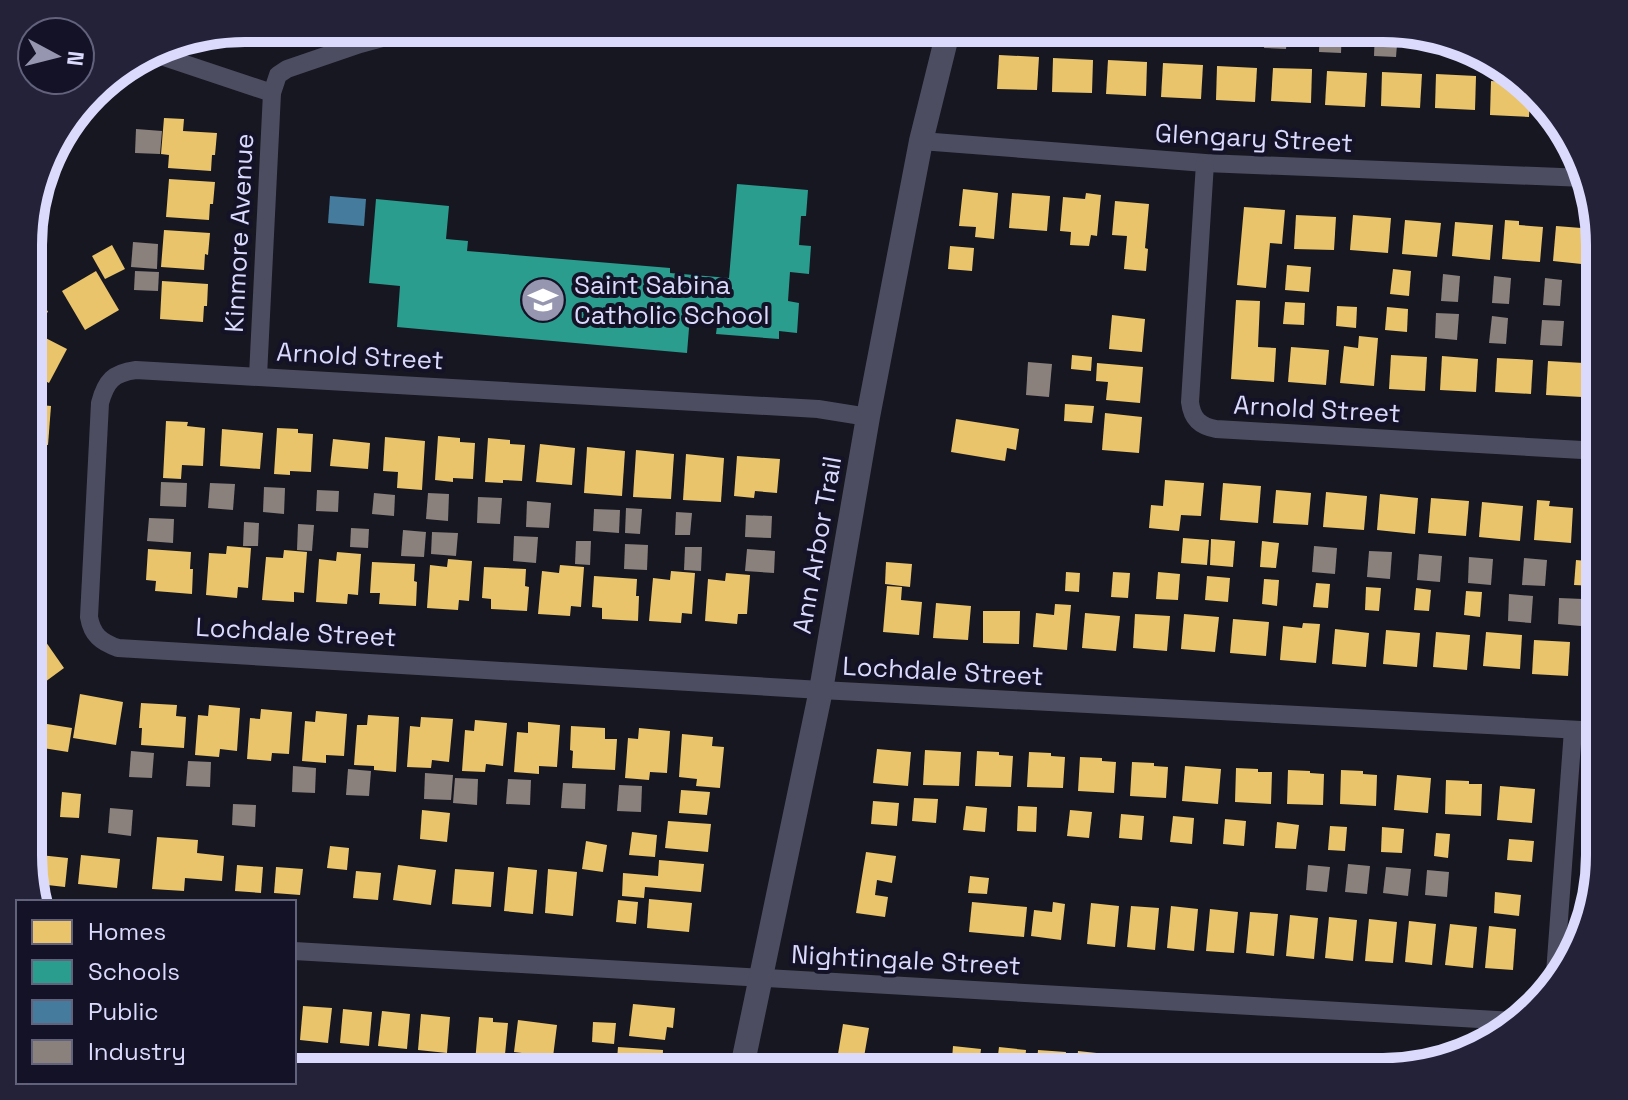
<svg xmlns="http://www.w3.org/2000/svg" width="1628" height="1100" font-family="'Space Grotesk',sans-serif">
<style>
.homes{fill:#e9c46a}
.schools{fill:#2a9d8f}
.public{fill:#457b9d}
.industry{fill:#8a817c}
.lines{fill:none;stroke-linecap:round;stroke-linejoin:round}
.minor{stroke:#4d4d62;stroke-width:18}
.tertiary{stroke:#4d4d62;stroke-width:24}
.labels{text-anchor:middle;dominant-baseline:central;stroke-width:8;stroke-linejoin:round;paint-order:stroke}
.street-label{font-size:26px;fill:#dbdafd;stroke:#131227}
.poi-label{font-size:26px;fill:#dbdafd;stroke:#131227;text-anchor:start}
.rim{fill:none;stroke:#dbdafd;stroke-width:10}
</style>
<rect width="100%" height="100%" fill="#171722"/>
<g class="homes">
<polygon points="1211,28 1227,28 1225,43 1210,42"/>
<polygon points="999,55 1039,57 1037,90 997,89"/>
<polygon points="1053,58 1093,60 1092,93 1052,92"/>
<polygon points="1108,60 1147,62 1146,96 1106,94"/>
<polygon points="1163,63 1203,65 1201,99 1161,97"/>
<polygon points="1217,66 1257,68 1255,102 1216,100"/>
<polygon points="1273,68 1312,69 1311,103 1271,101"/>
<polygon points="1327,71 1367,73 1365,107 1325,105"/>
<polygon points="1382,72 1422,74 1420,108 1381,106"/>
<polygon points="1436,74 1476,76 1475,110 1435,108"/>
<polygon points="1491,81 1523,83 1530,92 1529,117 1490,115"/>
<polygon points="164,118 184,119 183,131 217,133 215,155 212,155 211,171 168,168 169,155 161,154"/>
<polygon points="169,179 215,182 213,204 210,204 209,220 166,217"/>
<polygon points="963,189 998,193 994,239 975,237 976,227 959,226"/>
<polygon points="1012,193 1050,196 1047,231 1009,228"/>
<polygon points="1086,193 1101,195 1097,236 1091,235 1089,246 1070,245 1071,232 1060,231 1063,197 1085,199"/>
<polygon points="1115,201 1149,204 1145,248 1148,249 1146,271 1124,269 1127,236 1112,235"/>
<polygon points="1244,207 1285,210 1282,244 1270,243 1266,288 1237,285"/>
<polygon points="1296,215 1336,217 1334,250 1294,249"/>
<polygon points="1353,215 1391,218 1388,253 1350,250"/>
<polygon points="1405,220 1441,223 1437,257 1402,254"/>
<polygon points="1505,220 1519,221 1519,225 1543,227 1540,262 1502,259"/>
<polygon points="1455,222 1493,225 1490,260 1452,256"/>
<polygon points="1556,226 1594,229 1591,265 1553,261"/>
<polygon points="164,230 210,233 208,255 205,254 204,270 161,267"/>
<polygon points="112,245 125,269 105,279 92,256"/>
<polygon points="950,246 974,248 972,271 948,269"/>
<polygon points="1287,265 1311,267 1309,292 1285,290"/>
<polygon points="1393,269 1411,271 1409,296 1390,294"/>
<polygon points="96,271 119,310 85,330 62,291"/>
<polygon points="162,281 208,284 207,306 204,306 203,322 160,319"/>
<polygon points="1236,300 1260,301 1258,347 1276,348 1274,382 1231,379"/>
<polygon points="1285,302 1305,303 1304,325 1283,324"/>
<polygon points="30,303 48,311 39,331 30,326"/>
<polygon points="1337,306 1357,307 1356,328 1336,326"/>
<polygon points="1387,307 1408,309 1407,332 1385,330"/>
<polygon points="1112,315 1145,319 1142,352 1109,349"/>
<polygon points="30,330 67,349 49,383 30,373"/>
<polygon points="1359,336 1378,338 1374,386 1340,383 1344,346 1358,348"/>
<polygon points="1291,347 1329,350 1326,385 1288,382"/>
<polygon points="1072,355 1092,357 1091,371 1071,369"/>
<polygon points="1391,355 1427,357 1425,391 1389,389"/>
<polygon points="1442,356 1478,359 1476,392 1440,390"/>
<polygon points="1497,358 1533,360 1531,394 1495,392"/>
<polygon points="1548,361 1584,363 1582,397 1546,395"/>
<polygon points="1097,363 1143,367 1140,403 1106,400 1108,382 1096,381"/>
<polygon points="30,404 51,406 48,445 30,443"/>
<polygon points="1065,404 1094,406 1092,423 1064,421"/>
<polygon points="1105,413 1142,417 1139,453 1102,450"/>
<polygon points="956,419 1019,429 1016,450 1007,448 1005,461 951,452"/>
<polygon points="166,421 188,422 187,426 205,428 203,466 182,465 181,479 163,478"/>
<polygon points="277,428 298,429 298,433 313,434 311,472 290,471 290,475 274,474"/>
<polygon points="222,429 263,433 260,469 220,466"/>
<polygon points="438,436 460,438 460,442 475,443 473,479 453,478 453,482 435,480"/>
<polygon points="385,437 425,441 422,490 397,488 398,472 383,471"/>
<polygon points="488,438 510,440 510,444 525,445 522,481 503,480 503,483 485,482"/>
<polygon points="333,439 370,443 368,469 330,466"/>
<polygon points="540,444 575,448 572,485 536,482"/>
<polygon points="587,447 625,451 622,496 584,493"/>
<polygon points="636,450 674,454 671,499 633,497"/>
<polygon points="686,454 724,458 721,502 683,500"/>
<polygon points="737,456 780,459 777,493 755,491 754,498 734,496"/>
<polygon points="30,458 46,459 43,498 30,497"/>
<polygon points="1165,480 1204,483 1201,516 1181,515 1179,531 1149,528 1151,505 1163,506"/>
<polygon points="1223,483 1261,486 1258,523 1220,520"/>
<polygon points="1276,490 1311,493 1308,525 1273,523"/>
<polygon points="1326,492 1367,496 1364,530 1323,527"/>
<polygon points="1380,494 1418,498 1415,534 1377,530"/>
<polygon points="1431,498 1469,501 1466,536 1428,533"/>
<polygon points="1537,500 1550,501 1549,506 1573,508 1571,543 1534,540"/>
<polygon points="1482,502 1523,506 1520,541 1479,537"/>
<polygon points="1588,507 1600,508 1600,543 1585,541"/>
<polygon points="30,526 38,527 35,559 30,559"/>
<polygon points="1183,538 1209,540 1207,565 1181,563"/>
<polygon points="1211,539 1235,541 1233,567 1210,565"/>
<polygon points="1262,541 1279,543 1276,568 1260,567"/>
<polygon points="227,546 251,548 248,588 238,587 237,598 206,595 209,553 226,554"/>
<polygon points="148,549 191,552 190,569 193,569 192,594 155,591 156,581 146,580"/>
<polygon points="284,550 307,552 304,593 294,592 294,602 262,600 266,557 283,558"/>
<polygon points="337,552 361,554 358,595 348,594 347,604 316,602 319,559 336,561"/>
<polygon points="448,559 472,561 469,601 459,600 458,610 427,608 430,565 447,567"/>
<polygon points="1576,560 1598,562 1596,586 1574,585"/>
<polygon points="372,562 415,564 414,581 417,582 416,606 379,604 380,593 370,593"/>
<polygon points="886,562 912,564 910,587 885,584"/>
<polygon points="560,565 584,567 581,607 571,606 570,616 538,614 542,571 559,573"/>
<polygon points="484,567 526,569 525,586 529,587 527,611 491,609 491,599 482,598"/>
<polygon points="671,571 695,573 692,614 682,613 681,623 649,621 653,578 670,580"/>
<polygon points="1066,572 1080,573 1079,592 1065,591"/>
<polygon points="1113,572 1130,573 1128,598 1111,597"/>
<polygon points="1158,572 1180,574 1178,600 1156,599"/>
<polygon points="726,573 750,575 747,614 738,614 737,624 705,621 708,579 725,581"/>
<polygon points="594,576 637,579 636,596 639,596 638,621 602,619 602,608 592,607"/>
<polygon points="1207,576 1230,578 1228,602 1205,600"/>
<polygon points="30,579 39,580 37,613 30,612"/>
<polygon points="1264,579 1279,580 1277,606 1262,604"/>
<polygon points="1316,583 1330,584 1328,608 1313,607"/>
<polygon points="887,586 902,587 901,600 922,602 919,635 883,632"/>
<polygon points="1366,587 1381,588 1379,611 1365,610"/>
<polygon points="1416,588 1431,590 1429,611 1414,610"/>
<polygon points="1466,591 1482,592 1480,617 1464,615"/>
<polygon points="936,603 971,606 968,640 933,638"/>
<polygon points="1055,604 1071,605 1067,650 1033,647 1036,613 1054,615"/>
<polygon points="983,611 1020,611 1019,644 983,643"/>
<polygon points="1085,613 1120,616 1116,651 1082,648"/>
<polygon points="1135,614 1170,616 1167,651 1133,648"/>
<polygon points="1184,614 1219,617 1215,652 1181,649"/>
<polygon points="1233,619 1269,622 1266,656 1230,653"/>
<polygon points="1303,623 1320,624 1316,663 1280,660 1283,626 1302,628"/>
<polygon points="1335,629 1369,633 1366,667 1332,664"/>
<polygon points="1386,630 1420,633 1417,667 1383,664"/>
<polygon points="1436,632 1470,635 1467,670 1433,667"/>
<polygon points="1486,632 1522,635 1520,669 1483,666"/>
<polygon points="41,635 64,668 30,693 30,643"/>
<polygon points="1534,640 1570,642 1568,676 1532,674"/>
<polygon points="1585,646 1600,647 1600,681 1583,680"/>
<polygon points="80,694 123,702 116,745 73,738"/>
<polygon points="141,703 177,705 176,716 186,717 184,748 141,745 142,728 139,728"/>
<polygon points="209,705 240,708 237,751 220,749 219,757 195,755 198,715 208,716"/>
<polygon points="261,709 292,712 289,754 272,753 271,761 247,759 250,718 260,719"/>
<polygon points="316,711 347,714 344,756 326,755 326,763 302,761 305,721 315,722"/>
<polygon points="368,715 399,717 396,772 374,770 374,766 354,765 357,725 367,725"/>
<polygon points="421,717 453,719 449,762 432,760 431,768 407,767 410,726 420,727"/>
<polygon points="475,720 507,723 503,766 486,764 485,772 462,771 465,730 474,731"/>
<polygon points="528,722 560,725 557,767 539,766 539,774 514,772 517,732 528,733"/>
<polygon points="47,724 72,728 68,752 43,748"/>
<polygon points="571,726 605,728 605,739 617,739 615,770 572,768 573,751 570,750"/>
<polygon points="639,728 670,731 667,773 650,772 649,780 625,778 628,738 638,739"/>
<polygon points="682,734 713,737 712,746 724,747 720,788 696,786 697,779 679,777"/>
<polygon points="877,749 911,752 908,786 873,783"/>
<polygon points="925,750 961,752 959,786 923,785"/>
<polygon points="977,751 999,752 999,755 1013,756 1011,787 975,786"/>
<polygon points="1029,752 1051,753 1051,756 1065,757 1063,788 1027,787"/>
<polygon points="1080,757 1102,758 1102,761 1116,762 1114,793 1078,791"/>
<polygon points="1132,762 1154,763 1154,766 1168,767 1166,798 1130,796"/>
<polygon points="1185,766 1221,769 1218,804 1182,801"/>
<polygon points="1236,768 1258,769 1258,772 1272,772 1271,804 1235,802"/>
<polygon points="1288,770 1310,771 1310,773 1324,774 1323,805 1287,804"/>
<polygon points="1341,770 1363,771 1363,774 1377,775 1376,806 1340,804"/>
<polygon points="1397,775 1431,778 1428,813 1394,810"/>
<polygon points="1446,780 1469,781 1469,784 1482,784 1481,816 1445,814"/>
<polygon points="1500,786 1535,789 1532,823 1497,820"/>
<polygon points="681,790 710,792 707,815 679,813"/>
<polygon points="62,792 81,794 79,818 60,817"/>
<polygon points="914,798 938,799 936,823 912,821"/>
<polygon points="873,801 899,803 897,826 871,824"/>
<polygon points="966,806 987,808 985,832 963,830"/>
<polygon points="1018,806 1037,807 1036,832 1017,831"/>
<polygon points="422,810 450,813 447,842 420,839"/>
<polygon points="1070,810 1092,812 1089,838 1067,836"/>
<polygon points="1121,814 1144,816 1142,840 1119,838"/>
<polygon points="1173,816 1194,818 1192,844 1170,842"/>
<polygon points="1225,819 1246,821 1244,846 1223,844"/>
<polygon points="668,821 711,824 708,852 665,848"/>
<polygon points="1277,822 1299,825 1296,849 1275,848"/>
<polygon points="1330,826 1347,827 1345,851 1328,850"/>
<polygon points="1382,827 1404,829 1402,853 1381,852"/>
<polygon points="632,832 657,835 655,857 629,855"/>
<polygon points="1436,833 1450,834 1448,858 1434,856"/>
<polygon points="157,837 198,840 197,853 224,856 222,881 185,878 184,891 152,889"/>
<polygon points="1509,839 1534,841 1532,862 1507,860"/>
<polygon points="586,841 607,845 603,872 582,869"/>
<polygon points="330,846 349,848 347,870 327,868"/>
<polygon points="866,852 896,856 892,883 877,880 875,895 888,897 885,917 856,913"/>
<polygon points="30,854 68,858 65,887 30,883"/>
<polygon points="81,855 120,859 117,888 78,884"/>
<polygon points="659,860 704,864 701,892 645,887 644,898 622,896 623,873 658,876"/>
<polygon points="237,865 263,867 261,893 235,891"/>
<polygon points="398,865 436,870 431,905 393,900"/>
<polygon points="276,867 303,869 300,895 274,893"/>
<polygon points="508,867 537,870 533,914 504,911"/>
<polygon points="455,869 494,872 491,907 452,904"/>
<polygon points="548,869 577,872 573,916 545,913"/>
<polygon points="356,871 381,873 378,900 353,898"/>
<polygon points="970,876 989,878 987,894 968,893"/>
<polygon points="1495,892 1521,895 1519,916 1494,913"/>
<polygon points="649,899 692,903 689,932 647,928"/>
<polygon points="618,900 638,902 636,924 616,922"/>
<polygon points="972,902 1027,907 1024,937 969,932"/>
<polygon points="1053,902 1065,904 1061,940 1031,936 1034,910 1052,912"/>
<polygon points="1091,903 1119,906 1115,947 1087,944"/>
<polygon points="1131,906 1159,908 1155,950 1127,947"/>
<polygon points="1171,906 1198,909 1194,951 1167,948"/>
<polygon points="1210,909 1238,912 1234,953 1206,951"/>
<polygon points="1250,912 1278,914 1274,956 1246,953"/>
<polygon points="1290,915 1318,918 1314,959 1286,956"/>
<polygon points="1329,917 1357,920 1353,961 1325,958"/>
<polygon points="1369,919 1397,922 1393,963 1365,961"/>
<polygon points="1409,921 1436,924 1432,965 1405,962"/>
<polygon points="1450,924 1477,927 1473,968 1445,965"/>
<polygon points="1489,926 1516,929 1513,970 1485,968"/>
<polygon points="633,1004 675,1008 673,1028 667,1027 665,1040 629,1036"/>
<polygon points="303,1006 332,1008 328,1043 300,1040"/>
<polygon points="343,1009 372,1012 369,1046 340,1043"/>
<polygon points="382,1011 410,1014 407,1049 378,1046"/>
<polygon points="421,1014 450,1017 447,1053 418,1050"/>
<polygon points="479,1017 493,1018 493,1022 508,1023 504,1065 475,1062"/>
<polygon points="518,1020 557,1025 553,1057 514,1052"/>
<polygon points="593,1022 616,1023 614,1044 592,1042"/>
<polygon points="843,1024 869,1028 863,1063 866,1063 865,1072 835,1072"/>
<polygon points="953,1046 981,1049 978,1072 951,1072"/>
<polygon points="618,1047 663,1050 662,1072 616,1072"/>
<polygon points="999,1047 1026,1050 1024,1072 996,1072"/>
<polygon points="1038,1050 1066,1052 1064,1072 1036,1072"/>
<polygon points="1078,1051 1106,1054 1104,1072 1076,1072"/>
<polygon points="1118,1053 1146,1056 1144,1072 1116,1072"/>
<polygon points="1158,1057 1185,1059 1184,1072 1156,1072"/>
<polygon points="1197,1059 1225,1062 1224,1072 1196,1072"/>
<polygon points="1238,1061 1266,1064 1265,1072 1237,1072"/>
<polygon points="1277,1063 1305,1066 1304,1072 1276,1072"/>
</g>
<polygon class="schools" points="737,184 808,190 806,216 801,216 799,245 811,246 809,274 790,272 788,301 799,303 797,333 779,331 779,339 716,334 718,318 690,316 687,353 397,327 400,286 369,283 376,199 449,206 446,239 468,241 467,251 670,268 670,273 729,278"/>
<polygon class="public" points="330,196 366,199 364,226 328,223"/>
<g class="industry">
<polygon points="1048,28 1070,28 1070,36 1047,35"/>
<polygon points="1101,28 1123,28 1122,40 1100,38"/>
<polygon points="1156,28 1178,28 1178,42 1156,40"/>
<polygon points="1266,28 1288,28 1286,49 1264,48"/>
<polygon points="1320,28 1342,28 1341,53 1319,52"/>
<polygon points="1375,30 1398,32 1396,57 1374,56"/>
<polygon points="136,129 162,131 160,154 135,153"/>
<polygon points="133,242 158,244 157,269 131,267"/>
<polygon points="135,271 159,272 158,291 134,290"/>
<polygon points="1443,274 1460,276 1458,302 1441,301"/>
<polygon points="1494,276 1511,278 1509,304 1492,303"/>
<polygon points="1545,278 1562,280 1560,306 1543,305"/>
<polygon points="1594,286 1600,286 1600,311 1592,311"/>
<polygon points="1436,313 1459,314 1457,340 1435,338"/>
<polygon points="1492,316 1508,318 1506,344 1489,343"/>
<polygon points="1542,320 1564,321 1562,346 1540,345"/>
<polygon points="1592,322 1600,322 1600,347 1591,347"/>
<polygon points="1028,362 1052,364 1049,397 1026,395"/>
<polygon points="161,482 187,483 186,507 160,506"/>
<polygon points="210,483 235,484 233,510 208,508"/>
<polygon points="264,487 285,488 284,514 263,512"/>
<polygon points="317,490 339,491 338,512 316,511"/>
<polygon points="374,493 395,495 394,516 372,514"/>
<polygon points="428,493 449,494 448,521 426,519"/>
<polygon points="478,497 502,498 500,524 477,523"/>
<polygon points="527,501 551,503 549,528 526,527"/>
<polygon points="626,508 642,509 640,534 625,533"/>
<polygon points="594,509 620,510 619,533 593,531"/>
<polygon points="676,512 692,513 690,535 675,535"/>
<polygon points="746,515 772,516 771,538 745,537"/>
<polygon points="149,518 174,519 173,543 147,541"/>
<polygon points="244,522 259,523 258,546 243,546"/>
<polygon points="298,524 314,525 312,551 297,550"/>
<polygon points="351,528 369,529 368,548 350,547"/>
<polygon points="403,530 426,532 424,557 401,556"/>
<polygon points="432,532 458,533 456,556 431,554"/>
<polygon points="514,536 538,537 536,563 513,561"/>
<polygon points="576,541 591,541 590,565 575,564"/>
<polygon points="625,544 648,545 647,570 624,569"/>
<polygon points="1314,546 1337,548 1335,574 1312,572"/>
<polygon points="685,547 702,547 701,571 684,570"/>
<polygon points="747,549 775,551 774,573 745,571"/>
<polygon points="1369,551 1392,552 1390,579 1367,577"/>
<polygon points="1419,554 1442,556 1440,582 1417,580"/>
<polygon points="1469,557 1493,559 1491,585 1468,583"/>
<polygon points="1524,558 1547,560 1545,586 1522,585"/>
<polygon points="1509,594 1533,596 1531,623 1508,621"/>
<polygon points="1559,598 1583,599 1581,626 1558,624"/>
<polygon points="131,751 154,753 152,778 129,777"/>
<polygon points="188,761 211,762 210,787 186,786"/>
<polygon points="293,766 316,768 315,793 292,792"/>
<polygon points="348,769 371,771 369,796 346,795"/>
<polygon points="425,773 453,775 451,800 424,799"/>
<polygon points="455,778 478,779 477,805 453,803"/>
<polygon points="508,779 531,780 530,805 506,804"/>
<polygon points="563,783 586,784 585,809 561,808"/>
<polygon points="619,785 642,786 641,812 617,811"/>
<polygon points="233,804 256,805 255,827 232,825"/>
<polygon points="110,808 133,810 131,836 108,833"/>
<polygon points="1348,864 1370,866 1367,894 1345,892"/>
<polygon points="1308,865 1330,867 1327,892 1306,890"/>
<polygon points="1386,867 1411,869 1408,896 1383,893"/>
<polygon points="1427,870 1449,872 1447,897 1425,895"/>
</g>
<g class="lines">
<g class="minor">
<polyline points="152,53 272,93"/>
<polyline points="921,141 1205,163 1585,178"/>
<path d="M1205,163L1190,402C1192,419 1200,426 1216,429L1600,451"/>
<polyline points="258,376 272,93 278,75 287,69 360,44 419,28"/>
<path d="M868,417L818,409L136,370C113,373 106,381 100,403L89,617C92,635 101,642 118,648L821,690L1600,731"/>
<polyline points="294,951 1514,1021"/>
<polyline points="1554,987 1573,730"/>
</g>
<polyline class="tertiary" points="741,1072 821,690 868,417 921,141 949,28"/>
</g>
<defs>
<g id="school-disc" transform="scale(2.3)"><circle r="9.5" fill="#9696b0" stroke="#131227"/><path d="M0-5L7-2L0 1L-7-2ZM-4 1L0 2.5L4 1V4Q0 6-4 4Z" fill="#fff"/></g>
</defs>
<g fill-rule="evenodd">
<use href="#school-disc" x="543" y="300"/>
</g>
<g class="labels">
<g class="street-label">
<text transform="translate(1254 138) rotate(3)">Glengary Street</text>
<text transform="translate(239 233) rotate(-87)">Kinmore Avenue</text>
<text transform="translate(360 356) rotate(3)">Arnold Street</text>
<text transform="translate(1317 409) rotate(3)">Arnold Street</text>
<text transform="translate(817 545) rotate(-80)">Ann Arbor Trail</text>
<text transform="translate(296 632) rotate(3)">Lochdale Street</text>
<text transform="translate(943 671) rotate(3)">Lochdale Street</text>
<text transform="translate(906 960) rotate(3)">Nightingale Street</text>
</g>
<g class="poi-label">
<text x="574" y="285">Saint Sabina<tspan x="574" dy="30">Catholic School</tspan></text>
</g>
</g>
<path d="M0 0H1628V1100H0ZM245 42H1383A203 203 0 0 1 1586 245V855A203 203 0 0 1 1383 1058H245A203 203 0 0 1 42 855V245A203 203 0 0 1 245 42Z" fill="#232238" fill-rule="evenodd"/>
<path class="rim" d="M245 42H1383A203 203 0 0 1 1586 245V855A203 203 0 0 1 1383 1058H245A203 203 0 0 1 42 855V245A203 203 0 0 1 245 42Z"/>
<rect x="16" y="900" width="280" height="184" fill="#131227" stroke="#63627d" stroke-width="2"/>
<rect x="32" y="920" width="40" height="24" fill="#e9c46a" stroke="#63627d" stroke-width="2"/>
<text x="88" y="940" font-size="24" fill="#dbdafd">Homes</text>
<rect x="32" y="960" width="40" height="24" fill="#2a9d8f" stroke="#63627d" stroke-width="2"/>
<text x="88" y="980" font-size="24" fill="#dbdafd">Schools</text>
<rect x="32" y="1000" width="40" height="24" fill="#457b9d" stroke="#63627d" stroke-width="2"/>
<text x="88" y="1020" font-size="24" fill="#dbdafd">Public</text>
<rect x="32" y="1040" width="40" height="24" fill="#8a817c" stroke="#63627d" stroke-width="2"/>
<text x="88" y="1060" font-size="24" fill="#dbdafd">Industry</text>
<g transform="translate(56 56) rotate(97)"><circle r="38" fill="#131227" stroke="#63627d" stroke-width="2"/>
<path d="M0-6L14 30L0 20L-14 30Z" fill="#9696b0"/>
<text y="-12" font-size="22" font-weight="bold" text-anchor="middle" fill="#dbdafd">N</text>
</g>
</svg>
